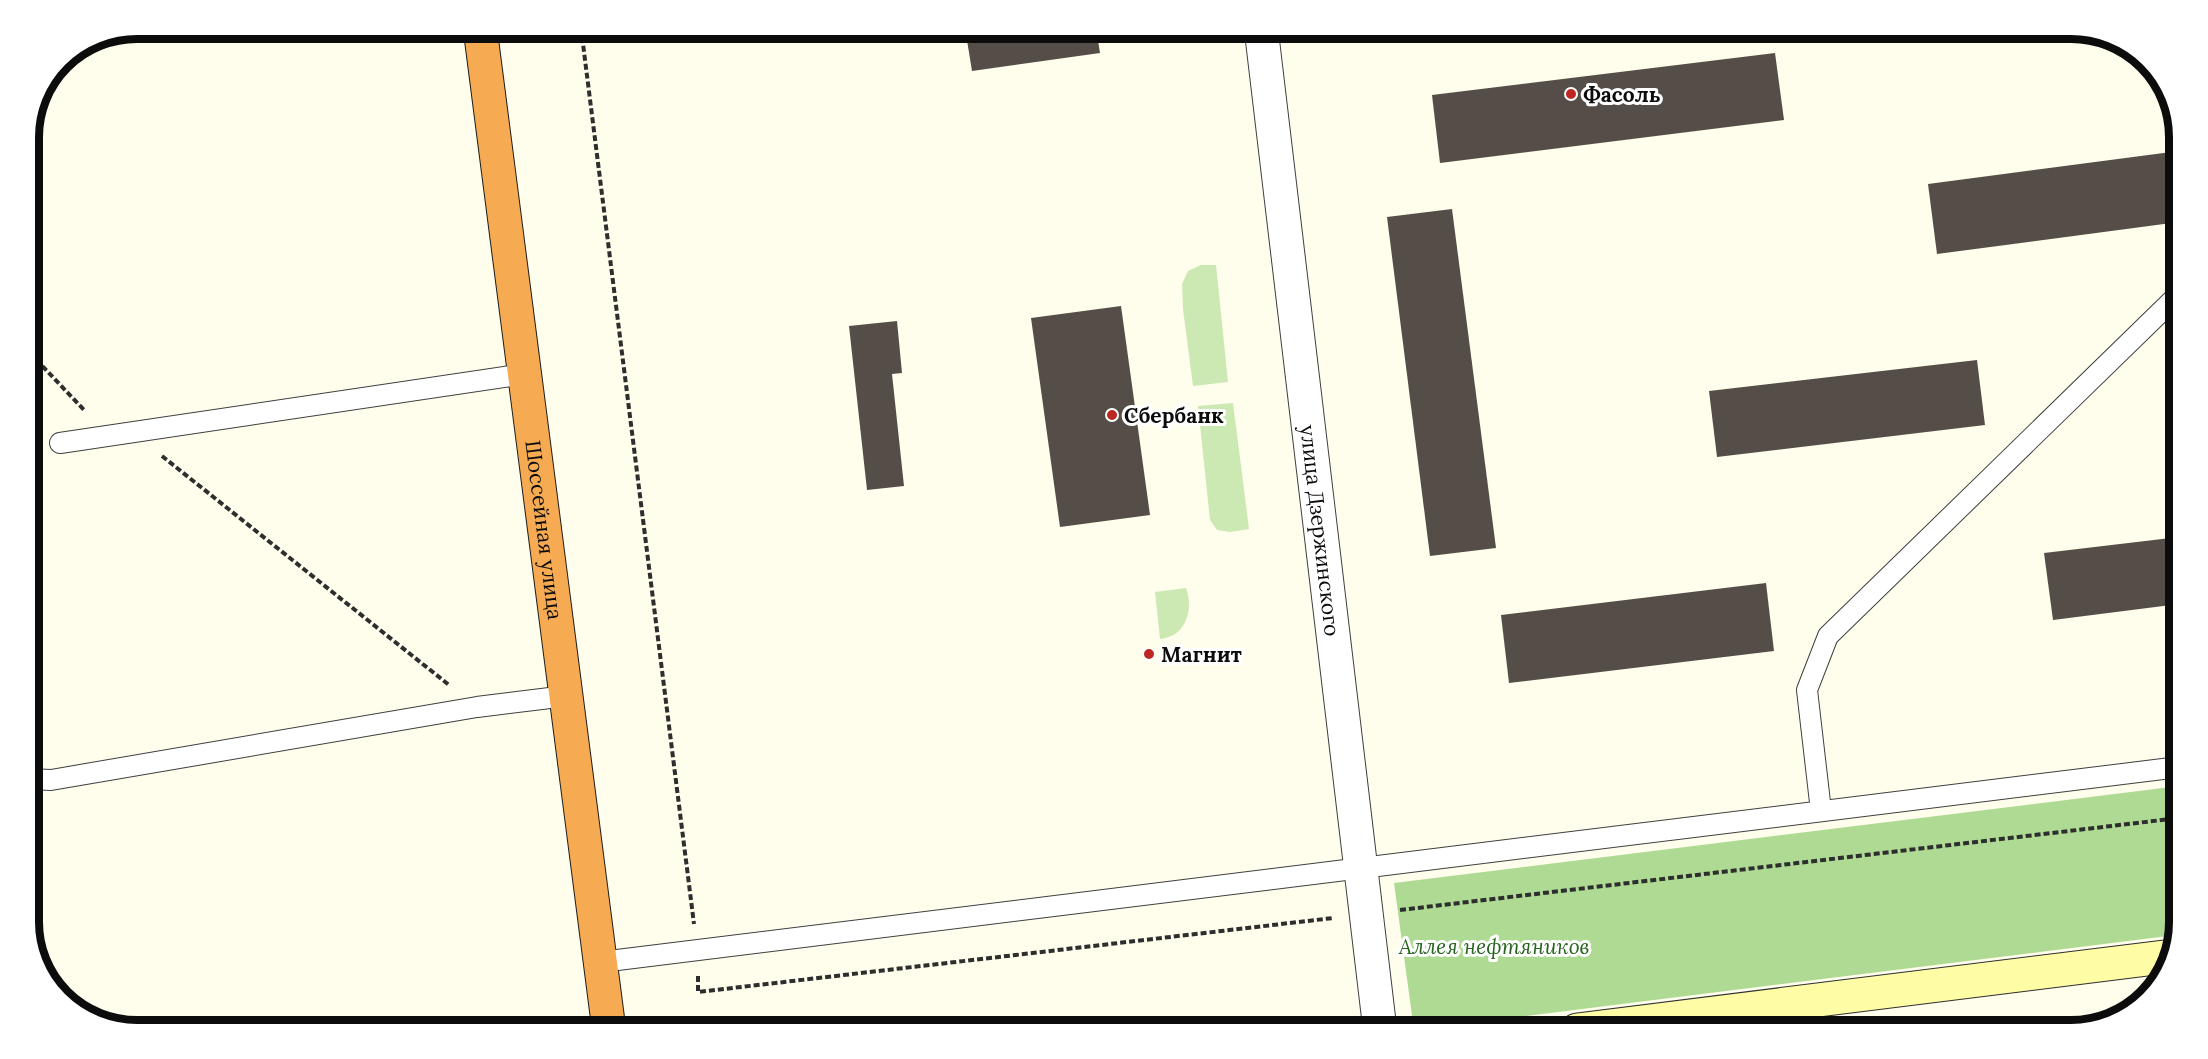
<svg xmlns="http://www.w3.org/2000/svg" width="2208" height="1059" font-family="Lora,serif">
<style>
.green{fill:#cce9b4}
.forest{fill:#aeda93}
.building{fill:#554e48}
.lines{fill:none;stroke-linecap:round;stroke-linejoin:round}
.lane-casing{stroke:#3f3f3f;stroke-width:22}
.street-casing{stroke:#3f3f3f;stroke-width:35}
.secondary-casing{stroke:#2e2e2e;stroke-width:35}
.highway-casing{stroke:#1d1d1d;stroke-width:35}
.path{stroke:#2e2e2e;stroke-width:4;stroke-dasharray:6 3;stroke-linecap:butt}
.lane{stroke:#fff;stroke-width:20}
.street{stroke:#fff;stroke-width:33}
.secondary{stroke:#fffca6;stroke-width:33}
.highway{stroke:#f6aa51;stroke-width:33}
.poi-dot{fill:#bd2722;stroke:#fff;stroke-width:2}
.labels{text-anchor:middle;dominant-baseline:central;stroke-width:6;stroke-linejoin:round;paint-order:stroke}
.poi-label{font-size:21px;font-weight:bold;fill:#0c0c0c;stroke:#fff;text-anchor:start}
.street-label{font-size:21px;fill:#0c0c0c;stroke:#fff}
.park-label{font-size:21px;font-style:italic;fill:#25641c;stroke:#fff}
.rim{fill:none;stroke:#0c0c0c;stroke-width:8}
</style>
<rect width="100%" height="100%" fill="#fffdeb"/>
<g class="green">
<polygon points="1201,265 1216,265 1228,382 1193,386 1183,309 1182,284 1188,271"/>
<polygon points="1233,403 1249,529 1230,532 1217,530 1210,520 1198,406"/>
<path d="M1186,588C1194,609 1186,637 1160,639L1155,592Z"/>
</g>
<polygon class="forest" points="2179,786 2179,922 2176,935 1414,1030 1394,883"/>
<g class="building">
<polygon points="965,28 1096,28 1100,53 972,71"/>
<polygon points="1775,53 1784,120 1440,163 1432,95"/>
<polygon points="2179,151 2179,222 1937,254 1928,184"/>
<polygon points="1452,209 1496,548 1430,556 1387,217"/>
<polygon points="1121,306 1150,515 1060,527 1031,318"/>
<polygon points="897,321 902,373 892,374 904,486 867,490 849,326"/>
<polygon points="1977,360 1985,425 1717,457 1709,391"/>
<polygon points="2179,537 2179,604 2053,620 2044,553"/>
<polygon points="1766,583 1774,651 1509,683 1501,615"/>
</g>
<g class="lines">
<g class="lane-casing">
<g id="lane">
<polyline points="60,443 525,374"/>
<polyline points="29,779 51,780 477,707 566,696"/>
<polyline points="1821,811 1807,690 1828,636 2179,294"/>
<polyline points="601,962 2179,767"/>
</g>
</g>
<g class="street-casing">
<g id="street">
<path id="s1" d="M1261,28L1380,1030"/>
</g>
</g>
<g class="secondary-casing">
<polyline id="secondary" points="1577,1030 2172,956"/>
</g>
<g class="highway-casing">
<g id="highway">
<path id="s2" d="M480,28L609,1030"/>
</g>
</g>
<g class="path">
<polyline points="581,28 694,924"/>
<polyline points="30,353 85,411"/>
<polyline points="162,456 449,685"/>
<polyline points="1400,910 2179,818"/>
<polyline points="698,976 698,992 1333,918"/>
</g>
<use href="#lane" class="lane"/>
<use href="#street" class="street"/>
<use href="#secondary" class="secondary"/>
<use href="#highway" class="highway"/>
</g>
<g class="poi-dot">
<circle cx="1571" cy="94" r="6"/>
<circle cx="1112" cy="415" r="6"/>
<circle cx="1149" cy="654" r="6"/>
</g>
<g class="labels">
<g class="poi-label">
<text x="1583" y="94">Фасоль</text>
<text x="1124" y="415">Сбербанк</text>
<text x="1161" y="654">Магнит</text>
</g>
<g class="street-label">
<text stroke="none"><textPath href="#s2" startOffset="506">Шоссейная улица</textPath></text>
<text stroke="none"><textPath href="#s1" startOffset="506">улица Дзержинского</textPath></text>
</g>
<g class="park-label">
<text x="1494" y="946">Аллея нефтяников</text>
</g>
</g>
<path d="M0 0H2208V1059H0ZM137 39H2071A98 98 0 0 1 2169 137V922A98 98 0 0 1 2071 1020H137A98 98 0 0 1 39 922V137A98 98 0 0 1 137 39Z" fill="#fff" fill-rule="evenodd"/>
<path class="rim" d="M137 39H2071A98 98 0 0 1 2169 137V922A98 98 0 0 1 2071 1020H137A98 98 0 0 1 39 922V137A98 98 0 0 1 137 39Z"/>
</svg>
